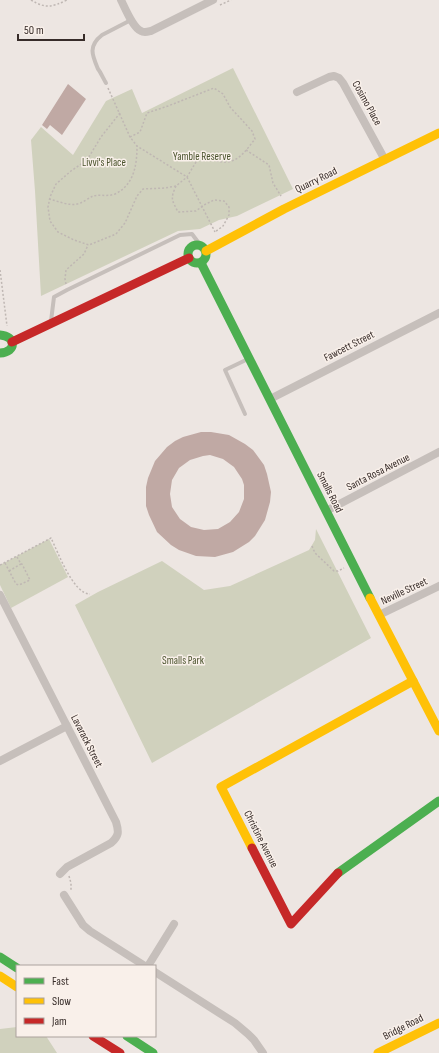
<svg xmlns="http://www.w3.org/2000/svg" width="439" height="1053" font-family="'Sofia Sans Condensed',sans-serif">
<style>
.green{fill:#d0d1bd}
.building{fill:#c0a9a4;fill-rule:evenodd}
.lines{fill:none;stroke-linecap:round;stroke-linejoin:round}
.path{stroke:#bfb7b3;stroke-width:1.5;stroke-dasharray:2 2;stroke-linecap:butt}
.lane{stroke:#c6bfbb;stroke-width:4}
.street{stroke:#c6bfbb;stroke-width:8}
.fast{stroke:#4caf50;stroke-width:9}
.slow{stroke:#ffc107;stroke-width:9}
.jam{stroke:#c62828;stroke-width:9}
.labels{text-anchor:middle;dominant-baseline:central;stroke-width:3;stroke-linejoin:round;paint-order:stroke}
.street-label{font-size:11px;fill:#372c29;stroke:#f9f0ea}
.park-label{font-size:11px;fill:#4b542e;stroke:#f9f0ea}
</style>
<rect width="100%" height="100%" fill="#ede6e2"/>
<g class="green">
<polygon points="233,68 293,189 237,216 219,220 200,229 178,231 41,296 35,191 31,140 41,127 73,155 106,101 132,89 142,113"/>
<polygon points="316,529 371,638 152,763 75,605 98,592 162,561 204,590 230,586 309,550 315,540"/>
<polygon points="49,539 68,577 11,608 0,585 0,565"/>
<polygon points="17,1027 17,1036 46,1036 57,1053 0,1053 0,1029"/>
</g>
<g class="building">
<polygon points="68,84 86,99 62,135 50,125 47,129 42,125"/>
<path d="M201,432H211L229,435L245,444L253,450L264,465L267,474L271,492L270,502L265,520L255,536L249,542L233,552L215,557L196,556L179,550L171,545L157,532L149,515L146,506V487L148,478L155,461L167,447L175,441L183,437ZM210,455L223,459L234,467L242,479L244,485V499L239,512L230,522L218,529L204,530L191,527L180,519L172,507L170,494L172,480L179,468L190,460L203,456Z"/>
</g>
<g class="lines">
<g class="path">
<path d="M31,0C46,9 52,7 67,0"/>
<polyline points="220,5 231,0"/>
<polyline points="108,88 130,137 137,146 187,177 215,232"/>
<path d="M120,113L101,137L87,160L71,171L56,184L50,197L48,207L50,221L58,232L74,240L89,245L116,234L125,223L137,196L143,189L165,188L176,186L187,177L196,162L203,157C210,159 218,162 225,162C239,162 247,149 255,139L252,131L230,107L223,94L214,88L168,106L147,113L140,132L130,137"/>
<polyline points="246,150 269,165 273,183 281,196"/>
<path d="M176,186C170,199 172,200 178,212L196,211L204,205L214,200L224,201L229,207V215L223,226L215,232"/>
<path d="M49,199C58,201 68,206 77,204C83,203 88,198 93,196C100,194 107,197 115,194C134,185 137,165 137,146"/>
<polyline points="0,270 7,326"/>
<polyline points="66,284 65,279 66,270 84,254 88,245"/>
<polyline points="312,546 315,553 334,571 338,571 344,568"/>
<polyline points="5,563 16,584 19,585 30,580 22,564 21,564 17,557"/>
<path d="M0,565L51,538C58,552 73,594 90,594"/>
<polyline points="9,571 21,564"/>
<polyline points="69,876 71,883 71,890"/>
</g>
<g class="lane">
<path d="M106,83C103,78 101,73 98,69C92,55 88,46 102,35L131,20"/>
<polyline points="51,321 54,297 67,290 180,235 192,234 201,246"/>
<polyline points="245,414 225,370 248,359"/>
</g>
<g class="street">
<path d="M121,0C125,8 133,28 141,31C144,33 147,32 151,31L213,0"/>
<polyline points="297,92 329,77 334,76 339,78 343,83 385,160"/>
<polyline points="270,399 439,313"/>
<polyline points="326,511 439,452"/>
<path d="M0,595L116,822C119,832 119,836 111,843L67,867L60,874"/>
<polyline points="379,615 439,586"/>
<polyline points="0,761 67,726"/>
<polyline points="64,895 83,925 90,931 145,966"/>
<polyline points="148,966 174,924"/>
<polyline points="155,972 235,1023 248,1034 254,1040 263,1053"/>
</g>
<g class="fast">
<circle cx="197" cy="254" r="9"/>
<polyline points="201,263 370,598"/>
<path d="M0,335C16,336 17,352 0,353"/>
<polyline points="338,873 439,801"/>
<polyline points="0,957 17,968"/>
<polyline points="127,1036 153,1053"/>
</g>
<g class="slow">
<polyline points="206,251 284,209 439,133"/>
<polyline points="370,598 439,731"/>
<polyline points="252,848 221,787 413,681"/>
<polyline points="0,976 17,987"/>
<polyline points="378,1053 439,1023"/>
</g>
<g class="jam">
<polyline points="12,342 189,258"/>
<polyline points="252,848 291,924 338,873"/>
<polyline points="93,1036 120,1053"/>
</g>
</g>
<g class="labels">
<g class="street-label">
<text transform="translate(367 103) rotate(61)">Cosimo Place</text>
<text transform="translate(316 180) rotate(-26)">Quarry Road</text>
<text transform="translate(349 346) rotate(-27)">Fawcett Street</text>
<text transform="translate(378 472) rotate(-27)">Santa Rosa Avenue</text>
<text transform="translate(330 492) rotate(63)">Smalls Road</text>
<text transform="translate(404 591) rotate(-25)">Neville Street</text>
<text transform="translate(87 741) rotate(63)">Lavarack Street</text>
<text transform="translate(261 839) rotate(63)">Christine Avenue</text>
<text transform="translate(403 1027) rotate(-27)">Bridge Road</text>
</g>
<g class="park-label">
<text x="202" y="156">Yamble Reserve</text>
<text x="104" y="162">Livvi's Place</text>
<text x="183" y="660">Smalls Park</text>
</g>
</g>
<rect x="16" y="965" width="140" height="72" fill="#f9f0ea" stroke="#aba29d"/>
<rect x="24" y="978" width="20" height="6" fill="#4caf50" stroke="#aba29d"/>
<text x="52" y="985" font-size="12" fill="#372c29">Fast</text>
<rect x="24" y="998" width="20" height="6" fill="#ffc107" stroke="#aba29d"/>
<text x="52" y="1005" font-size="12" fill="#372c29">Slow</text>
<rect x="24" y="1018" width="20" height="6" fill="#c62828" stroke="#aba29d"/>
<text x="52" y="1025" font-size="12" fill="#372c29">Jam</text>
<path d="M18 34v6h66v-6" fill="none" stroke="#372c29" stroke-width="2"/>
<text x="24" y="34" font-size="12" fill="#372c29" stroke="#f9f0ea" stroke-width="3" paint-order="stroke">50 m</text>
</svg>
